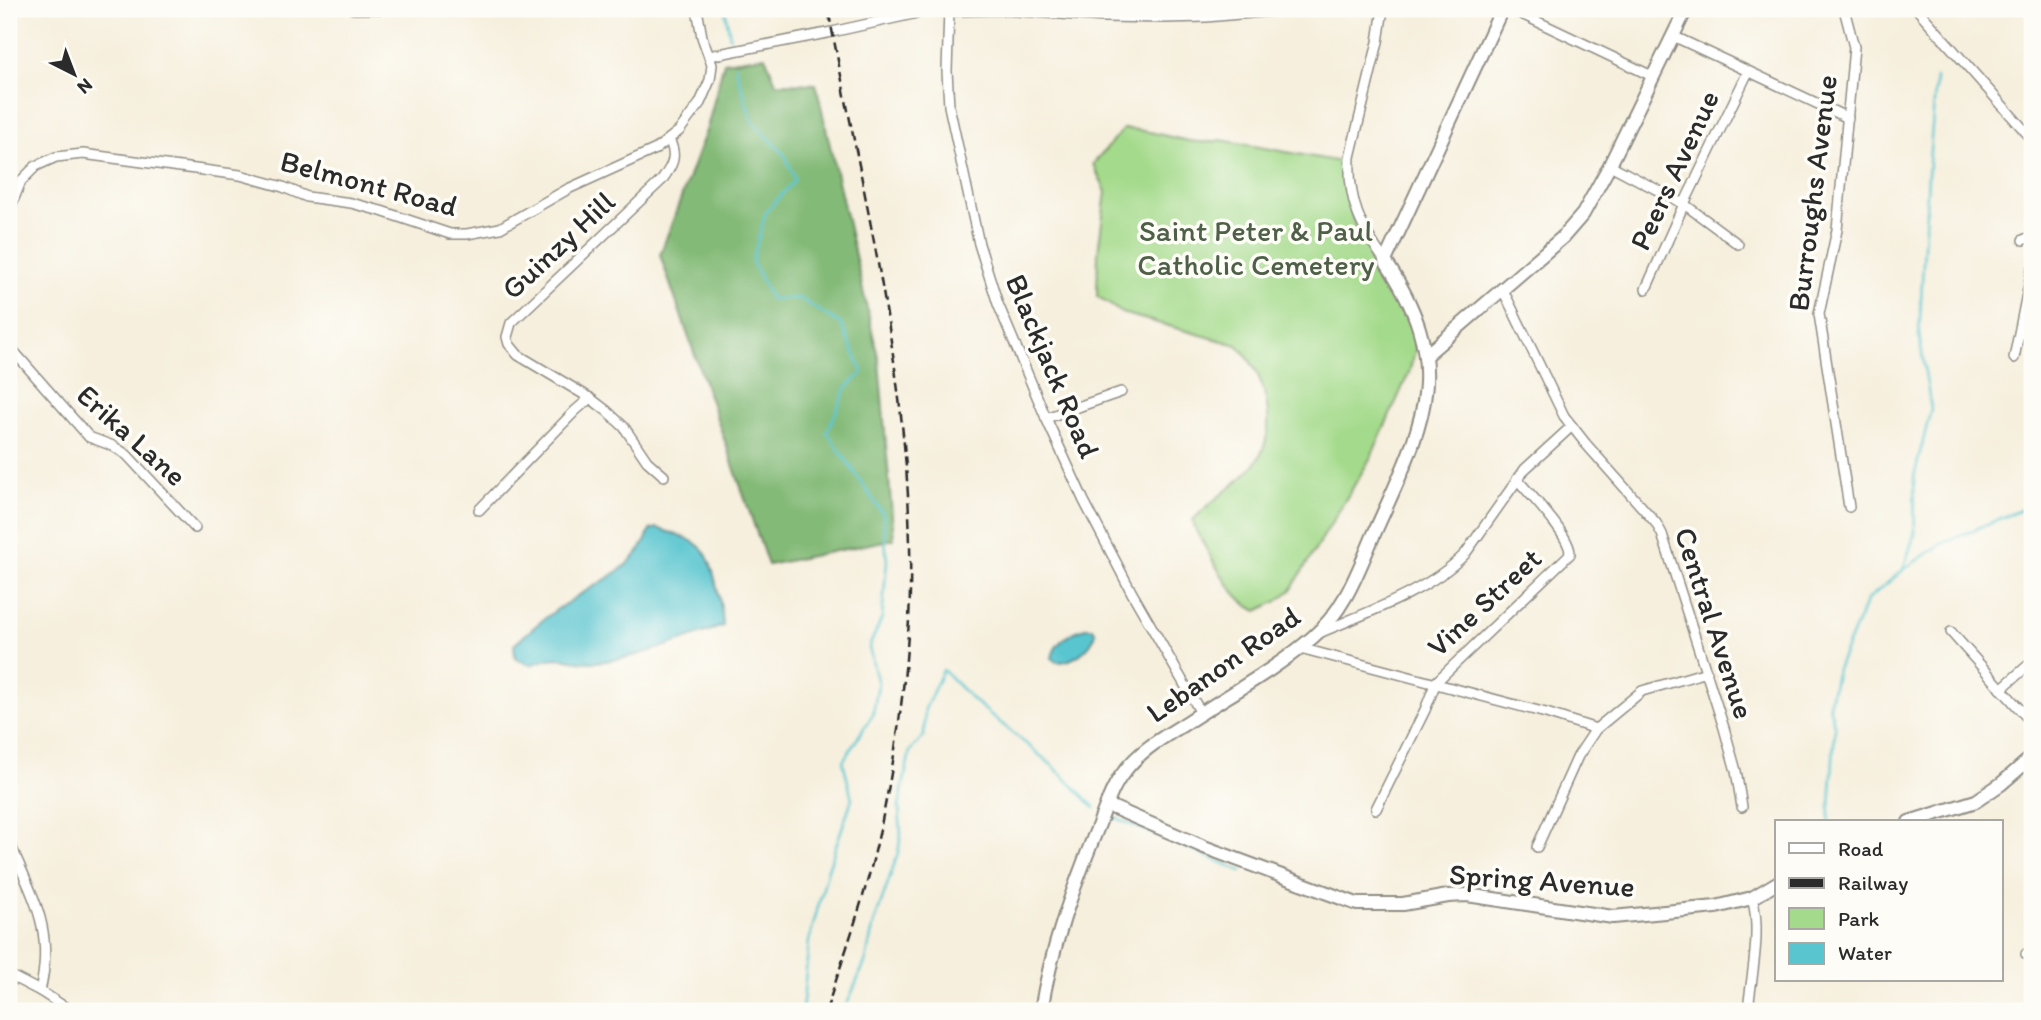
<svg xmlns="http://www.w3.org/2000/svg" width="2041" height="1020" font-family="Itim,sans-serif">
<style>
.green{fill:#a4da8b;stroke:#68825b;stroke-width:2}
.forest{fill:#83ba77;stroke:#577251;stroke-width:2}
.water{fill:#58c5cf;stroke:#42787d;stroke-width:2}
.lines{fill:none;stroke-linecap:round;stroke-linejoin:round}
.stream{stroke:#58c5cf;stroke-width:2.5}
.street-casing{stroke:#908d84;stroke-width:12}
.secondary-casing{stroke:#908d84;stroke-width:16}
.street{stroke:#fff;stroke-width:9}
.secondary{stroke:#fff;stroke-width:12}
.rail{stroke:#2b2b2b;stroke-width:2.5;stroke-dasharray:10 5;stroke-linecap:butt}
.labels{text-anchor:middle;dominant-baseline:central;stroke-width:7;stroke-linejoin:round;paint-order:stroke}
.street-label{font-size:30px;fill:#2b2b2b;stroke:#fdfcf7}
.park-label{font-size:30px;fill:#4f6048;stroke:#fdfcf7}
</style>
<rect width="100%" height="100%" fill="#fdfcf7"/>
<filter id="ink" filterUnits="userSpaceOnUse"><feTurbulence type="fractalNoise" baseFrequency=".0143" numOctaves="2"/><feDisplacementMap in="SourceGraphic" scale="14" xChannelSelector="R" yChannelSelector="G"/><feConvolveMatrix kernelMatrix="1 2 1 2 8 2 1 2 1" color-interpolation-filters="sRGB"/></filter>
<filter id="wash" filterUnits="userSpaceOnUse"><feTurbulence type="fractalNoise" baseFrequency=".00686" numOctaves="4" result="noise"/><feDisplacementMap in="SourceGraphic" scale="28" xChannelSelector="R" yChannelSelector="G"/><feGaussianBlur stdDeviation="1.57" result="paint"/><feColorMatrix in="noise" values="0 0 0 0 0 0 0 0 0 0 0 0 0 0 0 0 0 1.4 0 .05"/><feComposite in="paint" operator="in"/></filter>
<g filter="url(#wash)">
<rect width="100%" height="100%" fill="#f6efdd"/>
<path class="green" d="M1123,129C1156,128 1190,149 1221,140L1341,162L1349,205L1356,229L1393,287L1410,324L1416,348L1409,373L1370,459L1291,590L1276,602L1257,611C1230,599 1210,554 1195,529L1193,520C1211,500 1239,483 1254,465C1281,429 1266,373 1237,345L1122,313L1097,296L1098,252L1106,192L1093,164Z"/>
<polygon class="forest" points="765,56 776,83 816,84 879,361 894,539 768,565 660,255 707,128 724,62"/>
<g class="water">
<path d="M657,528C671,533 693,538 703,550C714,563 722,608 723,626C684,639 634,661 593,662C564,662 562,652 530,665L515,658L514,645C531,629 550,613 570,601C601,580 637,569 650,530Z"/>
<path d="M1085,628H1093L1096,633C1091,649 1073,663 1056,662L1052,658C1054,642 1072,632 1085,628Z"/>
</g>
<g class="lines">
<g class="stream">
<polyline points="725,9 730,37"/>
<polyline points="735,65 752,121 785,155 795,180 766,212 752,261 771,299 799,298 841,324 863,373 847,387 827,432 883,514 887,561 882,618 869,647 878,684 873,714 843,761 852,799 828,869 809,941 802,1011"/>
<polyline points="1904,569 1943,543 2032,505"/>
<polyline points="1111,816 1242,871"/>
<polyline points="1829,822 1835,728 1829,705 1837,669 1867,600 1903,570 1915,533 1914,477 1931,409 1919,335 1928,175 1936,78"/>
<polyline points="846,1011 847,1004 866,960 873,927 898,853 901,835 899,807 910,751 924,736 925,709 943,670 973,700 1053,766 1095,808"/>
</g>
</g>
</g>
<g filter="url(#ink)">
<g class="lines">
<g class="street-casing">
<g id="street">
<polyline points="353,9 435,9"/>
<path d="M1383,9L1378,42L1350,157C1348,202 1360,226 1385,261"/>
<polyline points="1511,9 1654,77"/>
<polyline points="1844,9 1854,47 1837,230 1819,314 1849,507"/>
<polyline points="1917,9 2032,139"/>
<polyline points="949,10 947,71 949,106 979,244 998,304 1046,418 1084,501 1132,593 1201,713"/>
<polyline points="1673,36 1848,118"/>
<polyline points="709,56 832,32 922,12 999,10 1105,17 1163,18 1206,17 1297,9"/>
<polyline points="1610,165 1684,204 1738,244"/>
<polyline points="9,211 21,181 36,166 56,157 83,154 240,175 283,187 307,197 351,203 381,211 450,234 467,234 500,228 568,189 656,149 679,131 700,103 710,80 712,65 702,37 697,9"/>
<polyline points="2023,240 2032,236"/>
<polyline points="1646,289 1684,204 1748,72"/>
<polyline points="1503,290 1564,416 1586,444 1656,523 1662,534 1724,728 1736,771 1742,807"/>
<polyline points="9,346 89,437 113,446 127,455 195,528"/>
<polyline points="2014,358 2032,269"/>
<polyline points="1046,418 1121,392"/>
<path d="M664,476L647,461L624,427L607,411L590,398L518,355L509,344L507,337L511,323L662,180C672,166 678,156 669,140"/>
<polyline points="479,510 575,411 590,398"/>
<polyline points="1951,632 2032,723"/>
<path d="M1319,633C1366,613 1429,591 1465,554L1525,469L1572,426"/>
<polyline points="1300,648 1546,713 1596,729"/>
<polyline points="2001,689 2032,662"/>
<path d="M1376,809L1425,710L1436,682L1570,554C1571,536 1529,494 1517,479"/>
<path d="M9,841C32,897 55,928 40,991"/>
<polyline points="1537,847 1578,756 1596,729 1642,691 1707,672"/>
<polyline points="2026,954 2032,949"/>
<polyline points="9,975 40,991 71,1011"/>
<path d="M1748,1011C1751,977 1762,930 1752,898"/>
</g>
</g>
<g class="secondary-casing">
<g id="secondary">
<polyline points="1425,356 1563,237 1583,214 1610,165 1686,9"/>
<polyline points="1107,805 1204,847 1357,904 1403,904 1448,896 1467,895 1613,917 1716,907 1752,898 1777,883"/>
<polyline points="1909,822 1976,801 2001,784 2032,757"/>
<path d="M1041,1011C1051,948 1073,888 1097,829C1105,810 1111,788 1124,772C1140,750 1164,737 1186,723C1228,695 1275,670 1313,637C1345,610 1358,571 1374,534C1421,428 1458,369 1385,261L1502,9"/>
</g>
</g>
<use href="#street" class="street"/>
<use href="#secondary" class="secondary"/>
<path class="rail" d="M826,1011C842,961 860,911 873,860C892,782 904,700 909,620C919,414 866,210 828,9"/>
</g>
</g>
<g class="labels">
<g class="street-label">
<text transform="translate(1674 170) rotate(-65)">Peers Avenue</text>
<text transform="translate(369 183) rotate(15)">Belmont Road</text>
<text transform="translate(1812 193) rotate(-83)">Burroughs Avenue</text>
<text transform="translate(558 245) rotate(-43)">Guinzy Hill</text>
<text transform="translate(1053 366) rotate(67)">Blackjack Road</text>
<text transform="translate(132 435) rotate(42)">Erika Lane</text>
<text transform="translate(1484 602) rotate(-43)">Vine Street</text>
<text transform="translate(1715 623) rotate(72)">Central Avenue</text>
<text transform="translate(1223 664) rotate(-35)">Lebanon Road</text>
<text transform="translate(1542 880) rotate(4)">Spring Avenue</text>
</g>
<g class="park-label">
<text x="1256" y="230">Saint Peter &amp; Paul<tspan x="1256" dy="34">Catholic Cemetery</tspan></text>
</g>
</g>
<rect width="2041" height="1020" fill="none" stroke="#fdfcf7" stroke-width="35"/>
<rect x="1775" y="820" width="228" height="161" fill="#fdfcf7" stroke="#a9a8a5" stroke-width="2"/>
<rect x="1789" y="843" width="35" height="10" fill="#ffffff" stroke="#a9a8a5" stroke-width="2"/>
<text x="1838" y="856" font-size="21" fill="#2b2b2b">Road</text>
<rect x="1789" y="878" width="35" height="10" fill="#2b2b2b" stroke="#a9a8a5" stroke-width="2"/>
<text x="1838" y="890" font-size="21" fill="#2b2b2b">Railway</text>
<rect x="1789" y="908" width="35" height="21" fill="#a4da8b" stroke="#a9a8a5" stroke-width="2"/>
<text x="1838" y="926" font-size="21" fill="#2b2b2b">Park</text>
<rect x="1789" y="943" width="35" height="21" fill="#58c5cf" stroke="#a9a8a5" stroke-width="2"/>
<text x="1838" y="960" font-size="21" fill="#2b2b2b">Water</text>
<g transform="translate(74 74) rotate(138)" stroke="#fdfcf7" stroke-width="5" paint-order="stroke">
<path d="M0-5L12 26L0 18L-12 26Z" fill="#2b2b2b"/>
<text y="-10" font-size="19" font-weight="bold" text-anchor="middle" fill="#2b2b2b">N</text>
</g>
</svg>
